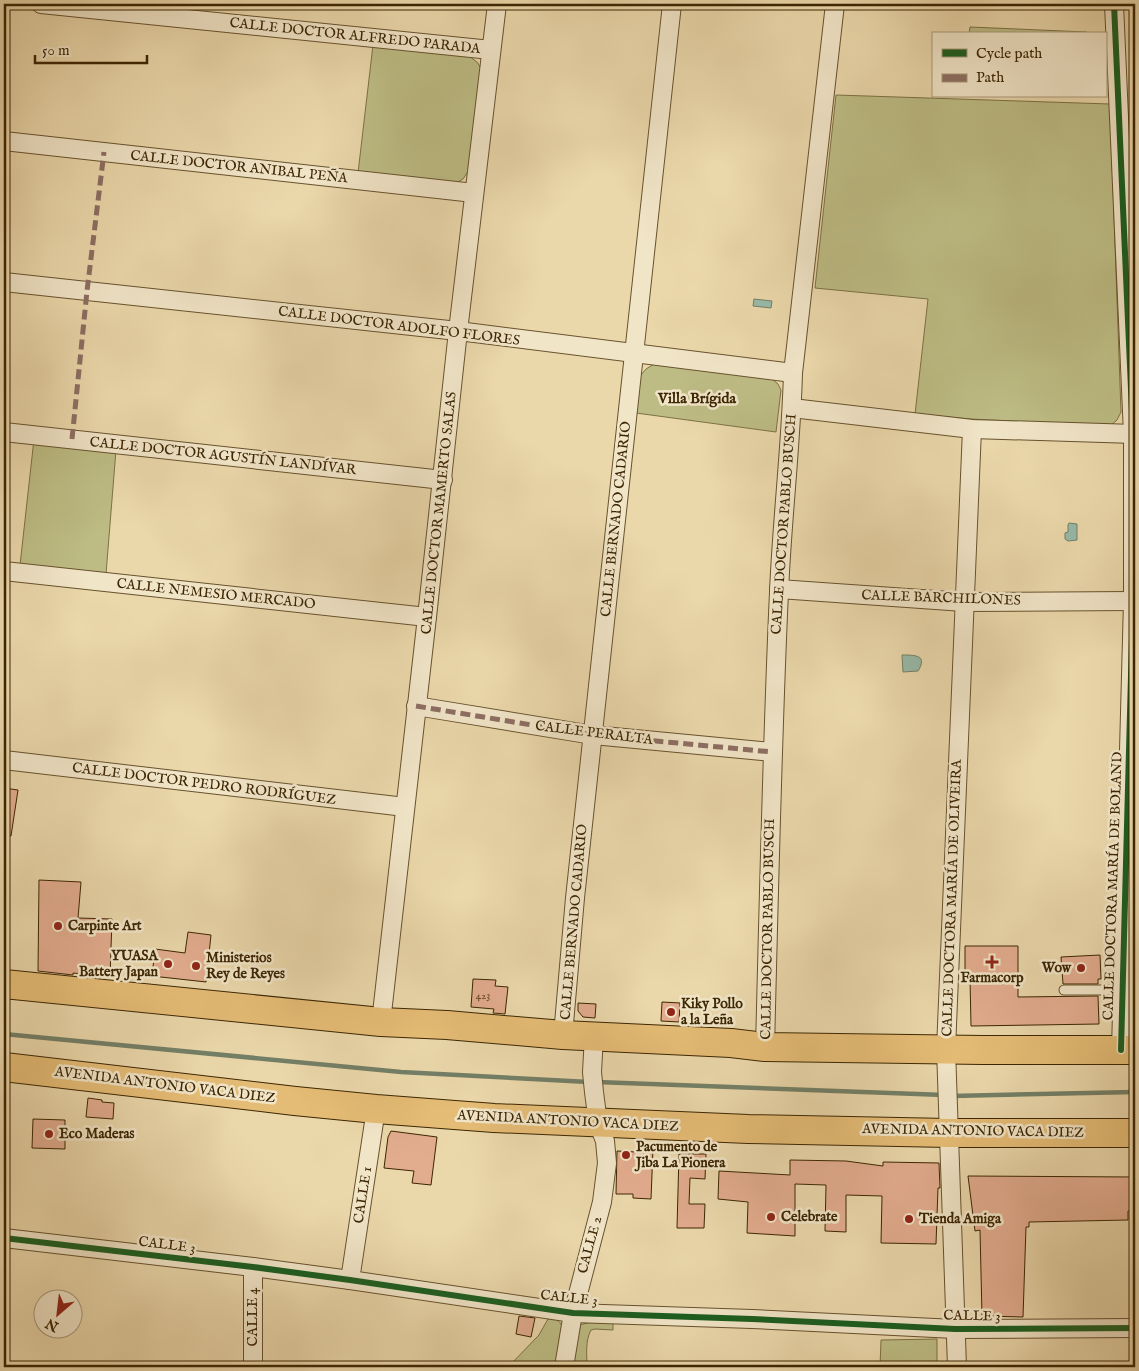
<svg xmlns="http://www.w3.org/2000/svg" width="1139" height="1371" font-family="'IM FELL English',serif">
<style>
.green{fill:#bdbc84;stroke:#7c7144}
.water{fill:#98baa9;stroke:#737f67}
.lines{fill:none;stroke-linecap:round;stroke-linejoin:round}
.stream{stroke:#737f67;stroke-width:4.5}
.building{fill:#e2ac8e;stroke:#3c2603}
.service-casing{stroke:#68522d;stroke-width:11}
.minor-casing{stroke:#68522d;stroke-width:20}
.trunk-casing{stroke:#3c2603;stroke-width:30}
.service{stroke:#f1e5c8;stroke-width:9}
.minor{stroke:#f1e5c8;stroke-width:18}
.trunk{stroke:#e5bc75;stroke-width:28}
.quiet{stroke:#8d6e63;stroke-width:5;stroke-dasharray:10 5;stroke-linecap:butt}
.cycleway-casing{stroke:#f1e5c8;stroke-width:9}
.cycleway{stroke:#1b5e20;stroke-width:6}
.poi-dot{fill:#8f2418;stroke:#f1e5c8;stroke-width:2}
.labels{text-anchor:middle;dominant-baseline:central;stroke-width:5;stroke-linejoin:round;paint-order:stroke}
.number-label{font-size:11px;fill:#664826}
.street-label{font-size:14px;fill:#3c2603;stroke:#f1e5c8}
.poi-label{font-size:14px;font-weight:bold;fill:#3c2603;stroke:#f1e5c8;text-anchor:start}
.neighbourhood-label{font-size:15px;font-weight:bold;fill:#3c2603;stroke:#f1e5c8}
</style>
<rect width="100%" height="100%" fill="#ead7aa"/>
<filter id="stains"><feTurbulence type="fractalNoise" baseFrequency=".004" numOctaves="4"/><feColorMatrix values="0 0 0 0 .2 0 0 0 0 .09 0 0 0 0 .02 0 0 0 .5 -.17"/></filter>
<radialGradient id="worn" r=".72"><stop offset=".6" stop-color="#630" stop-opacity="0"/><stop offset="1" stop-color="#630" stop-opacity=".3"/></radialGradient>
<g class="green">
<polygon points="970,27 1087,32 1087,34 969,34"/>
<polygon points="373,45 469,56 477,62 482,70 469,170 463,179 456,183 358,173"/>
<polygon points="836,95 1110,104 1121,412 1117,420 1110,426 971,419 915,414 928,299 815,288"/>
<polygon points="654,364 772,379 778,384 781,390 776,432 636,413 640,376 646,369"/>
<polygon points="34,439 116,450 106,574 20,565"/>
<path d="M549,1317C556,1318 561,1322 563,1328L559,1367H508L539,1335Z"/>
<path d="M592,1322L613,1323V1330L595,1329L591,1330C585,1341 587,1355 587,1367H572L579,1325Z"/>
<polygon points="937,1339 937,1367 880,1367 881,1340"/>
</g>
<g class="water">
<polygon points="754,299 772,301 771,308 753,306"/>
<polygon points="1069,523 1077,524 1077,540 1068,541 1065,539 1065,533 1068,532 1068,525"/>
<path d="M902,655C915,655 928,655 918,671L903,672Z"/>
</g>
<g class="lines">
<g class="stream">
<polyline points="4,1034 401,1072 589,1082"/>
<polyline points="597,1082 944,1095"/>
<polyline points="952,1096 1135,1092"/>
</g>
</g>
<g class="building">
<polygon points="4,788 18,790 11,836 4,835"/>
<polygon points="39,880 81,882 78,918 112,919 110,977 73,973 73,975 38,971"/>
<polygon points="188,932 211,935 206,982 152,976 155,949 185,953"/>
<polygon points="965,946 1018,946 1018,997 1098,996 1099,1024 971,1026 970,978 965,978"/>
<polygon points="1100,955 1101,979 1098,979 1098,984 1063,984 1061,957"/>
<polygon points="473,979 496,980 495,986 508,987 505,1014 493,1013 494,1009 471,1007"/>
<polygon points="662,1002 680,1003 679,1022 661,1021"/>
<polygon points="578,1003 596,1004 595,1018 583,1017 578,1011"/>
<polygon points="88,1098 102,1100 102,1102 114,1103 113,1119 86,1117"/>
<polygon points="33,1119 65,1120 65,1149 32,1148"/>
<polygon points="391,1131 437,1137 431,1185 412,1183 414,1171 384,1168 388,1137"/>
<polygon points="636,1149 653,1149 651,1199 633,1198 633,1194 616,1194 617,1151 636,1152"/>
<polygon points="679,1154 706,1154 705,1179 690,1178 689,1204 705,1204 704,1228 677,1228"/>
<polygon points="790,1160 846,1161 883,1166 883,1162 939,1163 940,1188 938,1188 936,1244 881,1243 882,1196 846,1195 846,1232 825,1231 826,1185 795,1184 795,1236 747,1233 748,1202 718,1199 719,1171 790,1175"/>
<polygon points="968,1176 1135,1177 1135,1211 1128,1211 1128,1220 1029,1222 1029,1227 1026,1227 1023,1317 982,1316 980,1230 975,1231"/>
<polygon points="519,1316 535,1318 531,1337 516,1334"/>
</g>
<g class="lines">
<g class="service-casing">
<polyline id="service" points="1064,990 1122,990"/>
</g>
<g class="minor-casing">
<g id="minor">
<polyline points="41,4 491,50"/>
<polyline points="1114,4 1133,434 1133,601 1121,1050"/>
<polyline points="4,141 474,193"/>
<polyline points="4,282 458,331 793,373"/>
<polyline points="792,408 972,429 1135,434"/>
<polyline points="4,432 443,480"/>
<polyline points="4,571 427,617"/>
<polyline points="779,589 964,602 1133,601"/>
<polyline points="416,706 593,735 772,752"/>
<polyline points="4,760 405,807"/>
<polyline points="381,1022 427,617 458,331 497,4"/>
<polyline points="563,1035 575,898 672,4"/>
<path d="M765,1047C769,895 772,744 779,592C782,519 791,447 793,373L835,4"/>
<polyline points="4,1238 253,1267 350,1280 573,1313 752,1319 955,1329 1135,1328"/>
<polyline points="253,1267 253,1367"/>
<polyline points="350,1280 376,1109"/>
<polyline points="564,1367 573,1313 602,1202 607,1163 605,1141 598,1123 594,1092 592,1072 594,1036"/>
<polyline points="957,1367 946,1049 972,429"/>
</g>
</g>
<g class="trunk-casing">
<g id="trunk">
<polyline points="4,984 381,1022 447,1025 563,1035 731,1043 765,1047 983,1050 1135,1050"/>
<polyline points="4,1067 295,1101 376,1109 494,1118 748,1129 949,1133 1135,1133"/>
</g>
</g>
<use href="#service" class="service"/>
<use href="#minor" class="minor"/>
<use href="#trunk" class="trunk"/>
<g class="quiet">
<polyline points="72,439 87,291 104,152"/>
<polyline points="416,706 593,735 772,752"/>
</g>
<g class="cycleway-casing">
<g id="cycleway">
<polyline points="1114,4 1133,434 1133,601 1121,1050"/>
<polyline points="4,1238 253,1267 350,1280 573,1313 752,1319 955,1329 1135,1328"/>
</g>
</g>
<use href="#cycleway" class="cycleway"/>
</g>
<g class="poi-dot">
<circle cx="58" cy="926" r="5"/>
<path d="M989.5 954.5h5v5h5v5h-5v5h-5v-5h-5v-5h5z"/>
<circle cx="168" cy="964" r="5"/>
<circle cx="196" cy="966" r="5"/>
<circle cx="1081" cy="968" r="5"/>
<circle cx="671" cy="1012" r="5"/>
<circle cx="49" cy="1134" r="5"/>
<circle cx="626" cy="1155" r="5"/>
<circle cx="771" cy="1217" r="5"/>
<circle cx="909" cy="1219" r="5"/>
</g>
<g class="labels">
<g class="number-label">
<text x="483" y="996">423</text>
</g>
<g class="street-label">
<text transform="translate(355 36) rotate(6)">CALLE DOCTOR ALFREDO PARADA</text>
<text transform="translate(239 167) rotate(6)">CALLE DOCTOR ANIBAL PEÑA</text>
<text transform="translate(399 326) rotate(7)">CALLE DOCTOR ADOLFO FLORES</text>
<text transform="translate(223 456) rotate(6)">CALLE DOCTOR AGUSTÍN LANDÍVAR</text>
<text transform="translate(439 513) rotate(-84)">CALLE DOCTOR MAMERTO SALAS</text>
<text transform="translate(616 519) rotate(-84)">CALLE BERNADO CADARIO</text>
<text transform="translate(784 524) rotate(-86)">CALLE DOCTOR PABLO BUSCH</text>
<text transform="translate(216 594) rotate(6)">CALLE NEMESIO MERCADO</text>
<text transform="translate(941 598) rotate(2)">CALLE BARCHILONES</text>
<text transform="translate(594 733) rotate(7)">CALLE PERALTA</text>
<text transform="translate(204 784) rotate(7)">CALLE DOCTOR PEDRO RODRÍGUEZ</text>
<text transform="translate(1113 886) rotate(-88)">CALLE DOCTORA MARÍA DE BOLAND</text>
<text transform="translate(952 898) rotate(-88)">CALLE DOCTORA MARÍA DE OLIVEIRA</text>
<text transform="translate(574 922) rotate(-85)">CALLE BERNADO CADARIO</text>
<text transform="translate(768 929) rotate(-89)">CALLE DOCTOR PABLO BUSCH</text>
<text transform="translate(165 1085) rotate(7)">AVENIDA ANTONIO VACA DIEZ</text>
<text transform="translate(568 1121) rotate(3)">AVENIDA ANTONIO VACA DIEZ</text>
<text transform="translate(973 1131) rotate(1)">AVENIDA ANTONIO VACA DIEZ</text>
<text transform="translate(363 1195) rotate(-81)">CALLE 1</text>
<text transform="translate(167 1245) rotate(7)">CALLE 3</text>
<text transform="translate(590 1245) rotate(-75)">CALLE 2</text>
<text transform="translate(569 1298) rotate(6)">CALLE 3</text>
<text transform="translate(972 1316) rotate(1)">CALLE 3</text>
<text transform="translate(253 1317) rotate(-90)">CALLE 4</text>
</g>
<g class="poi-label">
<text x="68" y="926">Carpinte Art</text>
<text x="158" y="956" text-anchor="end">YUASA<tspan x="158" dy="16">Battery Japan</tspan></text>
<text x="206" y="958">Ministerios<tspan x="206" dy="16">Rey de Reyes</tspan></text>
<text x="1071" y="968" text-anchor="end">Wow</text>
<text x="992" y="978" text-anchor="middle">Farmacorp</text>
<text x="681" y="1004">Kiky Pollo<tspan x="681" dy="16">a la Leña</tspan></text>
<text x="59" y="1134">Eco Maderas</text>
<text x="636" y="1147">Pacumento de<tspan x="636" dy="16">Jiba La Pionera</tspan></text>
<text x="781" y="1217">Celebrate</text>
<text x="919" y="1219">Tienda Amiga</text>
</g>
<g class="neighbourhood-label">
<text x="697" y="398">Villa Brígida</text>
</g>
</g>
<rect width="1139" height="1371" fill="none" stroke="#ead7aa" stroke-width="20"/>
<rect x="5" y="5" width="1129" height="1361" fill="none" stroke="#3c2603" stroke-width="2.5"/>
<rect x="10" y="10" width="1119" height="1351" fill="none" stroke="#3c2603"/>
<rect x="932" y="32" width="175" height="65" fill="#f1e5c8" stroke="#a99979"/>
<rect x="942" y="49" width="25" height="8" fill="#1b5e20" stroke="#a99979"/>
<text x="976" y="58" font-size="15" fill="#3c2603">Cycle path</text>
<rect x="942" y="74" width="25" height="8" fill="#8d6e63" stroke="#a99979"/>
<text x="976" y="82" font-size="15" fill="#3c2603">Path</text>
<g transform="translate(58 1314) rotate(208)"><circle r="24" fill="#f1e5c8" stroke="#a99979"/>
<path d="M0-4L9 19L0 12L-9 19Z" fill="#8f2418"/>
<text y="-8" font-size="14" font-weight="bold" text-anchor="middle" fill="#3c2603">N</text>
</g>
<path d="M35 55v8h112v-8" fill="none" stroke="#3c2603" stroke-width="2.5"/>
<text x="42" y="55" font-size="15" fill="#3c2603" stroke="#f1e5c8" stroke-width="4" paint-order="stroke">50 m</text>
<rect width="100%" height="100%" filter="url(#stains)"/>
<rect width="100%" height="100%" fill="url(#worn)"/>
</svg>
